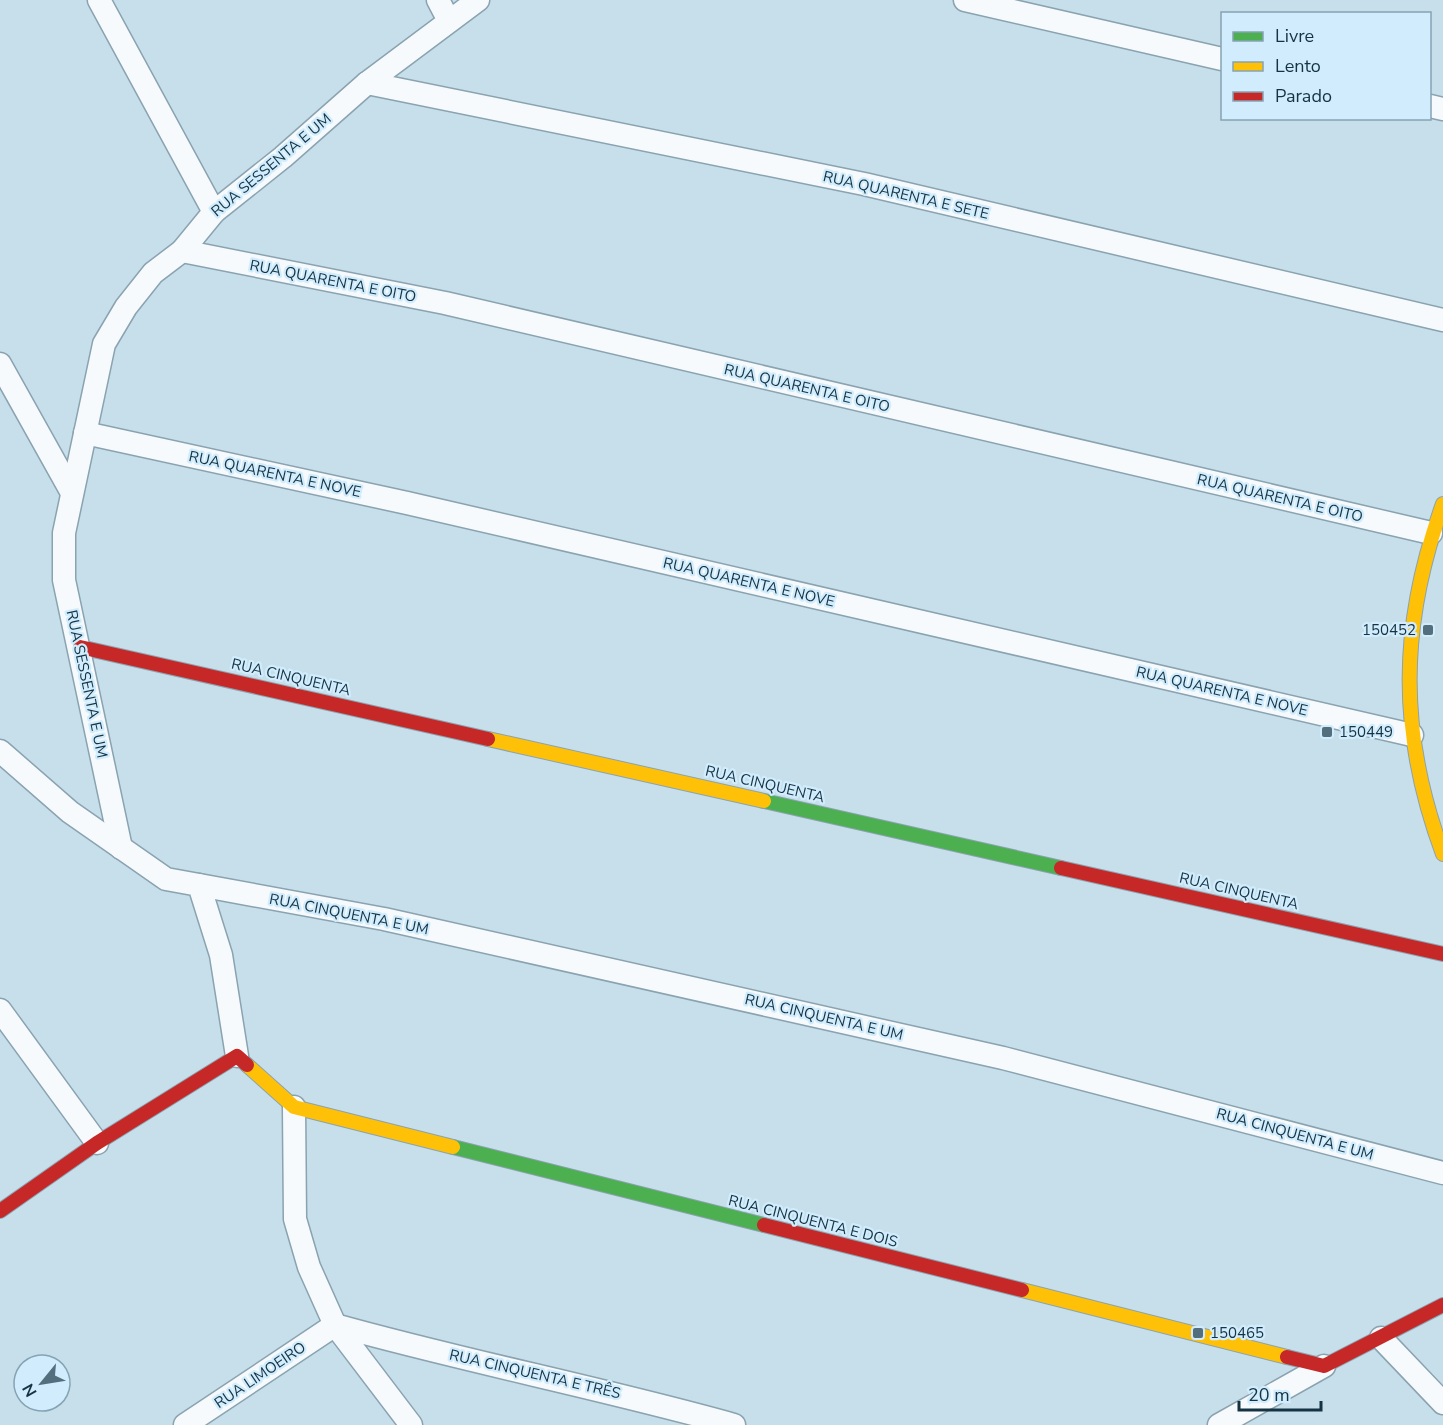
<svg xmlns="http://www.w3.org/2000/svg" width="1443" height="1425" font-family="'Nunito Sans',sans-serif">
<style>
.lines{fill:none;stroke-linecap:round;stroke-linejoin:round}
.street-casing{stroke:#8aa3b0;stroke-width:25}
.fast-casing{stroke:#8aa3b0;stroke-width:16}
.slow-casing{stroke:#8aa3b0;stroke-width:16}
.jam-casing{stroke:#8aa3b0;stroke-width:16}
.street{stroke:#f7fafc;stroke-width:22}
.fast{stroke:#4caf50;stroke-width:14}
.slow{stroke:#ffc107;stroke-width:14}
.jam{stroke:#c62828;stroke-width:14}
.poi-dot{fill:#536f7e;stroke:#d1edfd;stroke-width:2}
.labels{text-anchor:middle;dominant-baseline:central;stroke-width:4.5;stroke-linejoin:round;paint-order:stroke}
.street-label{font-size:15px;fill:#153343;stroke:#d1edfd}
.poi-label{font-size:15px;fill:#153343;stroke:#d1edfd;text-anchor:start}
</style>
<rect width="100%" height="100%" fill="#c7deeb"/>
<g class="lines">
<g class="street-casing">
<g id="street">
<polyline points="99,0 214,212"/>
<polyline points="438,0 449,21"/>
<polyline points="965,0 1222,59"/>
<polyline points="367,83 864,184 1443,320"/>
<polyline points="1430,106 1443,109"/>
<polyline points="182,251 445,303 1431,533"/>
<polyline points="0,364 72,493"/>
<polyline points="85,433 407,503 1412,735"/>
<polyline points="0,751 70,812 166,879 199,885 221,955 237,1056"/>
<polyline points="121,848 64,580 64,533 104,344 126,307 153,273 182,251 214,212 283,157 367,83 478,0"/>
<polyline points="199,885 384,919 1003,1058 1443,1173"/>
<polyline points="0,1010 97,1143"/>
<polyline points="294,1107 295,1219 309,1267 335,1325 411,1425"/>
<polyline points="1381,1338 1443,1403"/>
<path d="M185,1425L335,1325C467,1362 602,1388 734,1425"/>
<polyline points="1219,1425 1324,1366"/>
</g>
</g>
<g class="fast-casing">
<g id="fast">
<polyline points="764,801 1061,868"/>
<polyline points="453,1147 764,1225"/>
</g>
</g>
<g class="slow-casing">
<g id="slow">
<path d="M1443,504C1399,625 1398,733 1443,854"/>
<polyline points="488,739 764,801"/>
<polyline points="247,1065 294,1107 453,1147"/>
<polyline points="1022,1290 1287,1357"/>
</g>
</g>
<g class="jam-casing">
<g id="jam">
<polyline points="80,647 488,739"/>
<polyline points="1061,868 1443,954"/>
<polyline points="0,1211 97,1143 237,1056 247,1065"/>
<polyline points="764,1225 1022,1290"/>
<polyline points="1287,1357 1324,1366 1443,1305"/>
</g>
</g>
<use href="#street" class="street"/>
<use href="#fast" class="fast"/>
<use href="#slow" class="slow"/>
<use href="#jam" class="jam"/>
</g>
<g class="poi-dot">
<rect x="1422" y="624" width="12" height="12" rx="3"/>
<rect x="1321" y="726" width="12" height="12" rx="3"/>
<rect x="1192" y="1327" width="12" height="12" rx="3"/>
</g>
<g class="labels">
<g class="street-label">
<text transform="translate(271 165) rotate(-40)">RUA SESSENTA E UM</text>
<text transform="translate(906 195) rotate(13)">RUA QUARENTA E SETE</text>
<text transform="translate(333 281) rotate(11)">RUA QUARENTA E OITO</text>
<text transform="translate(807 388) rotate(13)">RUA QUARENTA E OITO</text>
<text transform="translate(275 474) rotate(12)">RUA QUARENTA E NOVE</text>
<text transform="translate(1280 498) rotate(13)">RUA QUARENTA E OITO</text>
<text transform="translate(749 582) rotate(13)">RUA QUARENTA E NOVE</text>
<text transform="translate(291 677) rotate(13)">RUA CINQUENTA</text>
<text transform="translate(87 684) rotate(78)">RUA SESSENTA E UM</text>
<text transform="translate(1222 691) rotate(13)">RUA QUARENTA E NOVE</text>
<text transform="translate(765 784) rotate(13)">RUA CINQUENTA</text>
<text transform="translate(1239 891) rotate(13)">RUA CINQUENTA</text>
<text transform="translate(349 914) rotate(11)">RUA CINQUENTA E UM</text>
<text transform="translate(824 1017) rotate(13)">RUA CINQUENTA E UM</text>
<text transform="translate(1295 1134) rotate(15)">RUA CINQUENTA E UM</text>
<text transform="translate(813 1221) rotate(14)">RUA CINQUENTA E DOIS</text>
<text transform="translate(535 1374) rotate(13)">RUA CINQUENTA E TRÊS</text>
<text transform="translate(260 1375) rotate(-34)">RUA LIMOEIRO</text>
</g>
<g class="poi-label">
<text x="1416" y="630" text-anchor="end">150452</text>
<text x="1339" y="732">150449</text>
<text x="1210" y="1333">150465</text>
</g>
</g>
<rect x="1221" y="12" width="210" height="108" fill="#d1edfd" stroke="#86a3b3" stroke-width="1.5"/>
<rect x="1233" y="32" width="30" height="9" fill="#4caf50" stroke="#86a3b3" stroke-width="1.5"/>
<text x="1275" y="42" font-size="18" fill="#153343">Livre</text>
<rect x="1233" y="62" width="30" height="9" fill="#ffc107" stroke="#86a3b3" stroke-width="1.5"/>
<text x="1275" y="72" font-size="18" fill="#153343">Lento</text>
<rect x="1233" y="92" width="30" height="9" fill="#c62828" stroke="#86a3b3" stroke-width="1.5"/>
<text x="1275" y="102" font-size="18" fill="#153343">Parado</text>
<g transform="translate(42 1383) rotate(240)"><circle r="28" fill="#d1edfd" stroke="#86a3b3" stroke-width="1.5"/>
<path d="M0-4.5L10 22L0 15L-10 22Z" fill="#536f7e"/>
<text y="-9" font-size="16" font-weight="bold" text-anchor="middle" fill="#153343">N</text>
</g>
<path d="M1239 1401v9h82v-9" fill="none" stroke="#153343" stroke-width="3"/>
<text x="1248" y="1401" font-size="18" fill="#153343" stroke="#d1edfd" stroke-width="4.5" paint-order="stroke">20 m</text>
</svg>
